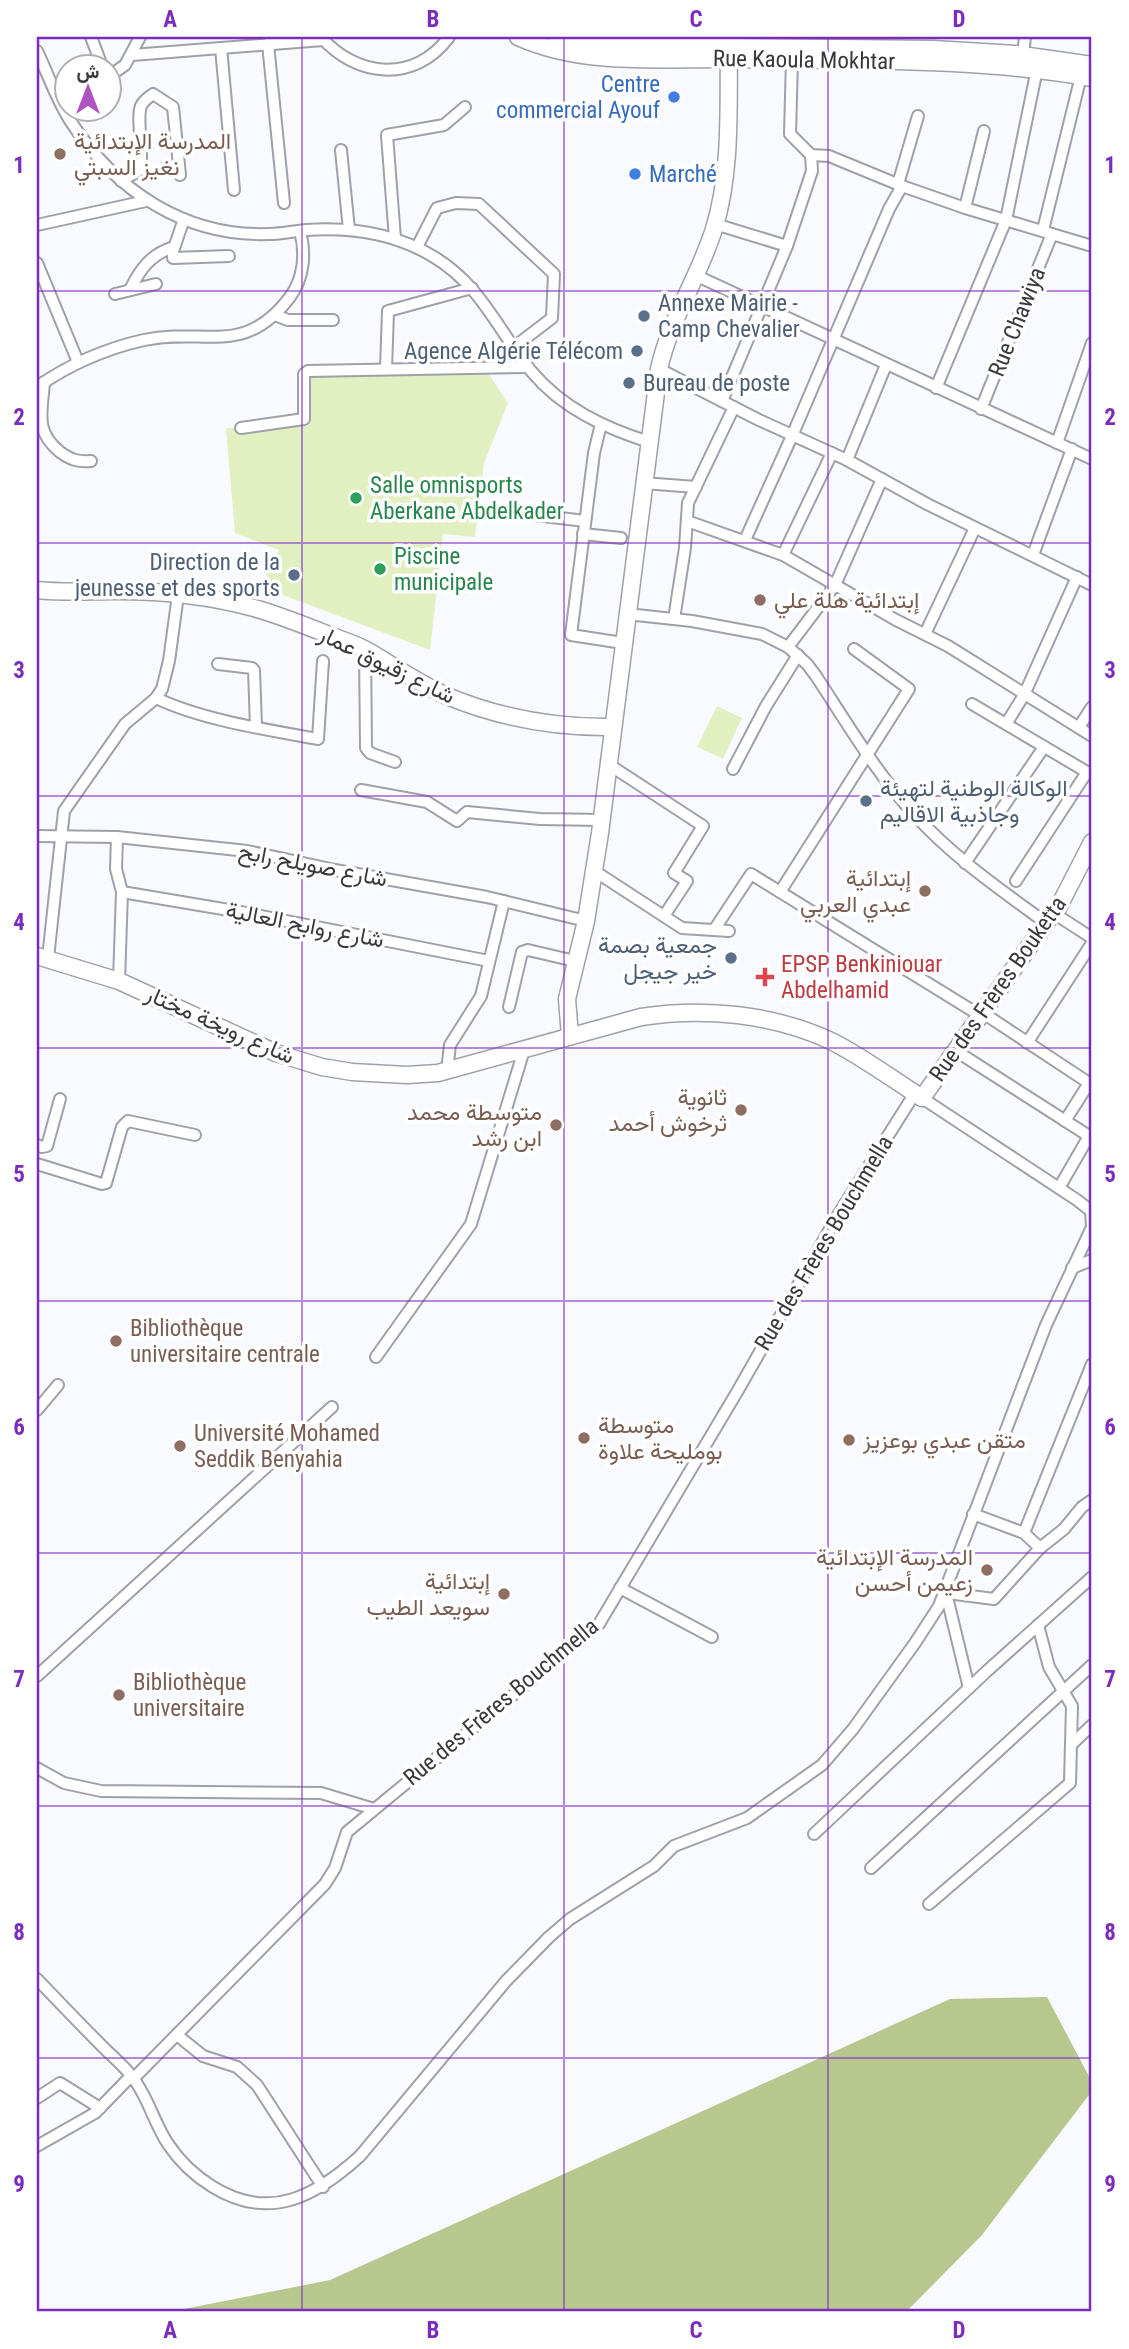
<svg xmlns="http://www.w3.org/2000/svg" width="1129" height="2349" font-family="'Roboto Condensed',Vazirmatn,sans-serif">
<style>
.green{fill:#e2efc0}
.forest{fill:#b8c78e}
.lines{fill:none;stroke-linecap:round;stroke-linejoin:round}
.street-casing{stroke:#9ea1a9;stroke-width:14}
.secondary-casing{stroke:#9ea1a9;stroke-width:19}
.street{stroke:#fff;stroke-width:10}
.secondary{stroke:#fff;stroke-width:16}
.grid{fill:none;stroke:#7b2cbf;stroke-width:2;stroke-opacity:0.55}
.shop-dot{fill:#3f7fe0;stroke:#fff;stroke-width:2.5}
.education-dot{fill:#8d6e63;stroke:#fff;stroke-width:2.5}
.service-dot{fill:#5c6f8a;stroke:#fff;stroke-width:2.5}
.leisure-dot{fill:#2e9e5b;stroke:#fff;stroke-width:2.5}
.health-dot{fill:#e0444e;stroke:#fff;stroke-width:2.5}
.labels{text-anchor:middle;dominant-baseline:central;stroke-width:7;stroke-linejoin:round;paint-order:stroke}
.street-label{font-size:23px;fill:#393a3e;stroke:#fff}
.shop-label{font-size:23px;fill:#366cbe;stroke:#fff;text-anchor:end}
.education-label{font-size:23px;fill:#785e54;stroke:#fff;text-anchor:start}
.service-label{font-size:23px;fill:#4e5e75;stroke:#fff;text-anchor:start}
.leisure-label{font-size:23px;fill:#27864d;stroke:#fff;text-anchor:start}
.health-label{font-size:23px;fill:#be3a42;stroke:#fff;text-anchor:start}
.neatline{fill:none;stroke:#7b2cbf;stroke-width:2.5}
.grid-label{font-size:23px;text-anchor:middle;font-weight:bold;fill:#7b2cbf}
</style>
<rect width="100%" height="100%" fill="#f8faff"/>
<g class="green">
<polygon points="488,373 508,403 484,463 475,537 443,534 430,650 261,587 279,550 235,533 226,428 307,426 306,377"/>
<polygon points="717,706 742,718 723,759 697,747"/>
</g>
<polygon class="forest" points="1047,1997 1092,2082 1092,2091 982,2235 906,2312 169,2312 330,2280 950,1999"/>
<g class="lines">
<g class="street-casing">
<g id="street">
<polyline points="91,37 102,66"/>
<path d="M321,37C357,78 415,83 449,37"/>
<polyline points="268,44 284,203"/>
<polyline points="221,48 234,190"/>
<path d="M37,51C48,74 57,101 71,122C116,191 185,237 269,234C282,234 294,231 306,230C351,227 395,233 434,257C482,286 498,331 532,372C562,408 605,428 649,442"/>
<polyline points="132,55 323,40"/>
<polyline points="1023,55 1025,37"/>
<polyline points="792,60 790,134 811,155 829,156 902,186 965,208 1092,246"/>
<polyline points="108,77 125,65 140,37"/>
<polyline points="341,150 349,230"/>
<path d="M121,181L140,170C144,151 136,118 141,106C143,101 149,97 153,94L173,107L180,175"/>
<polyline points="898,184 918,116"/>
<polyline points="965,208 984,131"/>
<polyline points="184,219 173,251 173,258 229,256"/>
<polyline points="715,224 787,246"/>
<polyline points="37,225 146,201"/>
<polyline points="1043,230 1081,76"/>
<polyline points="395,239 387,135 444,125 465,107"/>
<polyline points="417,247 437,208 456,203 479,204 554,274 552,318 514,347"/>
<polyline points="37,263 78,362"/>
<polyline points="695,275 1092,459"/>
<path d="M130,290C140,269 151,254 174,247"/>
<polyline points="115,294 156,284"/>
<polyline points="275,315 288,320 333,320"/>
<polyline points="386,369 388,311 472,288"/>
<polyline points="659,369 759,420 847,460 927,504 1092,585"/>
<path d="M44,382C42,412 34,431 60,452C71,460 78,462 91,461"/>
<path d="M37,387C70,364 104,349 144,340C205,327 244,358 290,297C304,278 306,253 300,231"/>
<polyline points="936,388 1006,220 1037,69"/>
<polyline points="722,401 787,246 812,171 811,155"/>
<polyline points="981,409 1052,234"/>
<polyline points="601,424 594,453 571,635 623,643"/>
<polyline points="241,428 304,419 304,374 308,371 528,367"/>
<polyline points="792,436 889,209 902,186"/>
<polyline points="1057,443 1092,343"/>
<polyline points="847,460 886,365"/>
<polyline points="643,483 696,487"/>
<polyline points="535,515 585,521"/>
<polyline points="687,521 783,555 896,620 948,646 1092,736"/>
<polyline points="583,534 621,538"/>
<polyline points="745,540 792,436"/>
<polyline points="783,555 832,453"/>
<polyline points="1033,555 1072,449"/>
<path d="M627,614L692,621L762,634L788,647L807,664L816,676C847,723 876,773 915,815C953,857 1001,890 1046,923"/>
<polyline points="674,619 685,548 688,503 734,407"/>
<polyline points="925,634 975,528"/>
<polyline points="788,647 835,585 882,479"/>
<polyline points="365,649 366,748 370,753 395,762"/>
<polyline points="218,664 252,668 254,670 256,727"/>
<path d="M156,698C202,720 268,730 318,739L323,661"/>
<polyline points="972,704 1092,775"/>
<polyline points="1006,724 1024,695 1077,577"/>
<polyline points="1079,727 1092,707"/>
<polyline points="608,764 703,826 674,873 687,881 664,916"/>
<polyline points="733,769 766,706 798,655"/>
<polyline points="361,790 427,802 457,821 467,812 540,819 601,820"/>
<polyline points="37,836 117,837 247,851 335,870 487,897 586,921"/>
<polyline points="117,837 116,869 122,892 119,981"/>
<polyline points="965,863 1044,747"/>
<polyline points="593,870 682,928 729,931"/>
<polyline points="1016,881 1087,772"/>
<polyline points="122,892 241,912 489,961"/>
<polyline points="780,892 909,689 854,649"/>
<polyline points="1055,914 1092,938"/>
<polyline points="714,930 751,874 981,1016"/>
<polyline points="48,958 64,811 125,724 156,698 162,689 169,661 178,595"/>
<polyline points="509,1007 522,952 528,950 575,961"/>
<polyline points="983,1013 1092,1085"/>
<polyline points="1027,1043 1092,943"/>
<polyline points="956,1051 1089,1136 1059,1188"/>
<polyline points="447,1071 450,1045 481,996 504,901"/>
<polyline points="1065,1121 1089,1083"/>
<polyline points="37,1145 42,1147 47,1146 60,1099"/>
<polyline points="37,1164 102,1184 106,1183 122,1127 128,1121 195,1135"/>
<polyline points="1072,1268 1092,1260"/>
<polyline points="376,1357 471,1224 524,1050"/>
<polyline points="37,1410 58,1385"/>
<polyline points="973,1514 1024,1533 1040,1548"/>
<polyline points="1024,1533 1092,1364"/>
<polyline points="620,1588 712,1637"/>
<polyline points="945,1589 955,1594 994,1599 1040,1548 1064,1529 1082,1507 1092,1500"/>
<polyline points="945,1589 969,1688"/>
<polyline points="37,1676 332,1407"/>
<polyline points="1071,1745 1092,1725"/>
<polyline points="37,1768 64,1783 101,1791 321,1793 374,1809"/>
<polyline points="814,1834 987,1671 1092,1577"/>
<polyline points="871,1868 1092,1665"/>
<polyline points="929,1904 1070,1783 1072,1706 1049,1667 1038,1625"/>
<path d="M37,1979C59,2002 81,2025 104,2048C113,2057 125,2067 133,2078C148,2097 154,2123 168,2144C180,2162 195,2176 213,2187C270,2222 316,2196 360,2156L506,1981L549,1937L570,1919L654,1866L674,1846L747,1818L822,1765L853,1729L915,1643L939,1606L1046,1325L1092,1227L1091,1211L1077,1200L922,1098"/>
<polyline points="177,2035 203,2056 237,2067 257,2085 323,2187"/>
<polyline points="134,2078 325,1884 335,1868 347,1832 599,1624 737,1392 838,1215 915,1093"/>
<polyline points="37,2098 60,2083 100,2108"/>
<polyline points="37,2146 95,2113 131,2076"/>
</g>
</g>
<g class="secondary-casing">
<g id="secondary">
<path d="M518,37C585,67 661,58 733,59C852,61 974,57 1092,78"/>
<polyline points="556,37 586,43 632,46 934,49 1015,54 1092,65"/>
<path d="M37,590C64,593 89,591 116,591C161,591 210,596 254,608C279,615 304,625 329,635C342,640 356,644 368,651C394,666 419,684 447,696C500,718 555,728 613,727"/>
<path d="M37,956L119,981L276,1053L322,1067L352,1072L407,1075L438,1073L641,1017C704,1007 773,1014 831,1041C863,1057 892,1079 922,1098L1053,913L1055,914L1092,842"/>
<path d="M570,1036L567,999L586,921L600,833L659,369C670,319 699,277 714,229C732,171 728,106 729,46"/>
</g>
</g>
<use href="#street" class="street"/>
<use href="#secondary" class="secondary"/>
</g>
<path class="grid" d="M302,37V2312M564,37V2312M828,37V2312M37,291H1092M37,543H1092M37,796H1092M37,1048H1092M37,1301H1092M37,1553H1092M37,1806H1092M37,2058H1092"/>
<g class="shop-dot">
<circle cx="674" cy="97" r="7"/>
<circle cx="635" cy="174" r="7"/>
</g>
<g class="education-dot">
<circle cx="60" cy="154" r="7"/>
<circle cx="760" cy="600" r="7"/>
<circle cx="925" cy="891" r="7"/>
<circle cx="741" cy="1110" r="7"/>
<circle cx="556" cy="1125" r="7"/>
<circle cx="116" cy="1341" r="7"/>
<circle cx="584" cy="1438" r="7"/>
<circle cx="849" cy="1440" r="7"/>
<circle cx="180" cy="1446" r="7"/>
<circle cx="987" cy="1570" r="7"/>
<circle cx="504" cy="1594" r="7"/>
<circle cx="119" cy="1695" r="7"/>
</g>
<g class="service-dot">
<circle cx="644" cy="316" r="7"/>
<circle cx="637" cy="351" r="7"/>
<circle cx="629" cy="383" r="7"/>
<circle cx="294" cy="575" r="7"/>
<circle cx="866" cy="801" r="7"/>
<circle cx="731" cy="958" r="7"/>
</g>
<g class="leisure-dot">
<circle cx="356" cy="498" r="7"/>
<circle cx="380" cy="569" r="7"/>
</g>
<path class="health-dot" d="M761.5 966.5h7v7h7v7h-7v7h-7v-7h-7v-7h7z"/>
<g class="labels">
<g class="street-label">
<text transform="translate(804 60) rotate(1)">Rue Kaoula Mokhtar</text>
<text transform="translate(1017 322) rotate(-68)">Rue Chawiya</text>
<text transform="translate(387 665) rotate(26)">شارع زقيوق عمار</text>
<text transform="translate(313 865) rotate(11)">شارع صويلح رابح</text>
<text transform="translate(305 925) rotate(11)">شارع روابح العالية</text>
<text transform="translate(998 989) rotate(-55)">Rue des Frères Bouketta</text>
<text transform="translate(220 1025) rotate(24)">شارع رويخة مختار</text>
<text transform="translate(824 1243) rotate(-59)">Rue des Frères Bouchmella</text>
<text transform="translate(501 1702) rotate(-40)">Rue des Frères Bouchmella</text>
</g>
<g class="shop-label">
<text x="660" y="84">Centre<tspan x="660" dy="26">commercial Ayouf</tspan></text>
<text x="649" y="174" text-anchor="start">Marché</text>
</g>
<g class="education-label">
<text x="74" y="141">المدرسة الإبتدائية<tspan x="74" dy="26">نغيز السبتي</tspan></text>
<text x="774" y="600">إبتدائية هلة علي</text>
<text x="911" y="878" text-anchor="end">إبتدائية<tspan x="911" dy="26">عبدي العربي</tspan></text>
<text x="727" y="1097" text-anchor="end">ثانوية<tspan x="727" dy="26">ثرخوش أحمد</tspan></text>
<text x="542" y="1112" text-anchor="end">متوسطة محمد<tspan x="542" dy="26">ابن رشد</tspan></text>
<text x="130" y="1328">Bibliothèque<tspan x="130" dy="26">universitaire centrale</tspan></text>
<text x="598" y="1425">متوسطة<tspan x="598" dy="26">بومليحة علاوة</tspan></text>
<text x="194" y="1433">Université Mohamed<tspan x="194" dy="26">Seddik Benyahia</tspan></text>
<text x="863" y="1440">متقن عبدي بوعزيز</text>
<text x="973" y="1557" text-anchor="end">المدرسة الإبتدائية<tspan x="973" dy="26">زعيمن أحسن</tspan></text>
<text x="490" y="1581" text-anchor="end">إبتدائية<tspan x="490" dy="26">سويعد الطيب</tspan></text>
<text x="133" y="1682">Bibliothèque<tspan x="133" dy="26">universitaire</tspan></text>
</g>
<g class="service-label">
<text x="658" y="303">Annexe Mairie -<tspan x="658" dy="26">Camp Chevalier</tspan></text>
<text x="623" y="351" text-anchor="end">Agence Algérie Télécom</text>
<text x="643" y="383">Bureau de poste</text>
<text x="280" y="562" text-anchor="end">Direction de la<tspan x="280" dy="26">jeunesse et des sports</tspan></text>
<text x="880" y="788">الوكالة الوطنية لتهيئة<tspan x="880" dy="26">وجاذبية الاقاليم</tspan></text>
<text x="717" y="945" text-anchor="end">جمعية بصمة<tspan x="717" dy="26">خير جيجل</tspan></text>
</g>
<g class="leisure-label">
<text x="370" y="485">Salle omnisports<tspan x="370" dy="26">Aberkane Abdelkader</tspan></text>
<text x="394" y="556">Piscine<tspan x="394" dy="26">municipale</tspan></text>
</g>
<g class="health-label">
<text x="781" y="964">EPSP Benkiniouar<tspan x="781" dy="26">Abdelhamid</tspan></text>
</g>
</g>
<rect width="1129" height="2349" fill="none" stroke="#ffffff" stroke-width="77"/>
<g transform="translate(88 88)"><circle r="33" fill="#ffffff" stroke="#b0b0b2" stroke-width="2"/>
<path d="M0-5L12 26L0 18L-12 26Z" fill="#ae54c1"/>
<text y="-10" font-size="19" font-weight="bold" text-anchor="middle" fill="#393a3e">ش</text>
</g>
<rect x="38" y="38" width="1052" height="2272" class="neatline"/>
<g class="grid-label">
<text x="170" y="27">A</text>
<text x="433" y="27">B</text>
<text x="696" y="27">C</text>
<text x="959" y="27">D</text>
<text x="19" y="173">1</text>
<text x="1110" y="173">1</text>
<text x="19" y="425">2</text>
<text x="1110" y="425">2</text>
<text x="19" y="678">3</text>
<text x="1110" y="678">3</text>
<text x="19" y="930">4</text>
<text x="1110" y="930">4</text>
<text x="19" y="1182">5</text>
<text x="1110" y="1182">5</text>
<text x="19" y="1435">6</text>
<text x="1110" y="1435">6</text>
<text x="19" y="1687">7</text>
<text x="1110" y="1687">7</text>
<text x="19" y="1940">8</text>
<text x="1110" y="1940">8</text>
<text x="19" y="2192">9</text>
<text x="1110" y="2192">9</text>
<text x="170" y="2338">A</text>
<text x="433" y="2338">B</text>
<text x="696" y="2338">C</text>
<text x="959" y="2338">D</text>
</g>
</svg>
